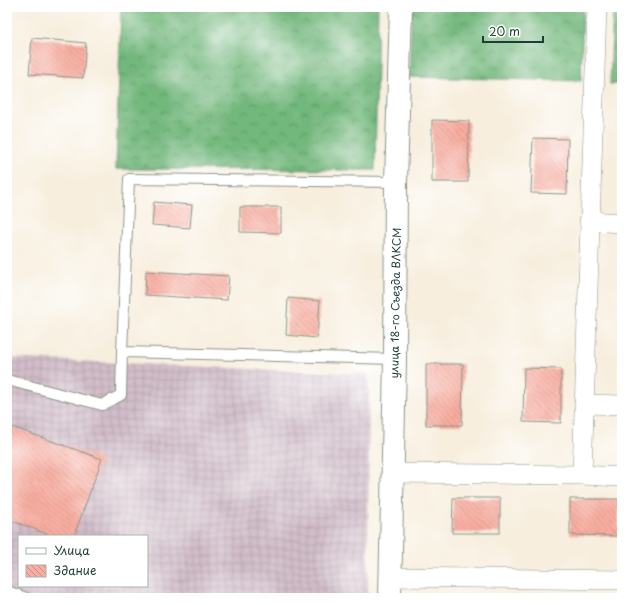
<svg xmlns="http://www.w3.org/2000/svg" width="629" height="605" font-family="'Playpen Sans',sans-serif">
<style>
.industrial{fill:url(#industrial-grid);fill-rule:evenodd}
.forest{fill:url(#forest-crowns);stroke:#487a58}
.building{fill:url(#building-back-hatch)}
.lines{fill:none;stroke-linecap:round;stroke-linejoin:round}
.service-casing{stroke:#8b9688;stroke-width:12}
.minor-casing{stroke:#8b9688;stroke-width:20}
.tertiary-casing{stroke:#8b9688;stroke-width:24}
.service{stroke:#fff;stroke-width:10}
.minor{stroke:#fff;stroke-width:19}
.tertiary{stroke:#fff;stroke-width:22}
.labels{text-anchor:middle;dominant-baseline:central;stroke-width:3.5;stroke-linejoin:round;paint-order:stroke}
.street-label{font-size:11px;fill:#1f3d34;stroke:#fff}
</style>
<defs>
<pattern id="industrial-grid" width="8" height="8" patternUnits="userSpaceOnUse"><rect width="8" height="8" fill="#d1bdc9"/><path d="M0 4h8M4 0v8" fill="none" stroke="#b3a3ad"/></pattern>
<pattern id="forest-crowns" width="20" height="18" patternUnits="userSpaceOnUse"><rect width="20" height="18" fill="#72b77c"/><path d="M2 6a3 3 0 1 1 6 0M12 15a3 3 0 1 1 6 0" fill="none" stroke="#5d9666"/></pattern>
<pattern id="building-back-hatch" width="6" height="6" patternUnits="userSpaceOnUse"><rect width="6" height="6" fill="#f9ada0"/><path d="M-1 5l2 2M0 0l6 6M5-1l2 2" fill="none" stroke="#c98e83"/></pattern>
</defs>
<rect width="100%" height="100%" fill="#fff"/>
<filter id="ink" filterUnits="userSpaceOnUse"><feTurbulence type="fractalNoise" baseFrequency=".025" numOctaves="2"/><feDisplacementMap in="SourceGraphic" scale="8" xChannelSelector="R" yChannelSelector="G"/><feConvolveMatrix kernelMatrix="1 2 1 2 8 2 1 2 1" color-interpolation-filters="sRGB"/></filter>
<filter id="wash" filterUnits="userSpaceOnUse"><feTurbulence type="fractalNoise" baseFrequency=".012" numOctaves="4" result="noise"/><feDisplacementMap in="SourceGraphic" scale="16" xChannelSelector="R" yChannelSelector="G"/><feGaussianBlur stdDeviation="0.9" result="paint"/><feColorMatrix in="noise" values="0 0 0 0 0 0 0 0 0 0 0 0 0 0 0 0 0 1.4 0 .05"/><feComposite in="paint" operator="in"/></filter>
<g filter="url(#wash)">
<rect width="100%" height="100%" fill="#f7eedd"/>
<path class="industrial" d="M7,358L369,374L368,598H7ZM19,536H147V586H19Z"/>
<g class="forest">
<polygon points="121,7 378,7 375,170 116,169"/>
<polygon points="412,7 583,7 581,81 409,77"/>
<polygon points="613,7 622,7 622,84 610,84"/>
</g>
<g id="blocks">
<g class="building">
<polygon points="32,38 86,43 83,78 29,74"/>
<polygon points="432,120 469,121 468,182 432,182"/>
<polygon points="533,138 568,139 567,194 531,193"/>
<polygon points="154,202 192,205 190,228 152,225"/>
<polygon points="240,207 281,207 281,233 240,232"/>
<polygon points="146,271 229,276 227,300 145,295"/>
<polygon points="288,298 320,301 317,338 286,335"/>
<polygon points="426,364 463,364 462,425 426,425"/>
<polygon points="524,368 561,369 561,423 523,422"/>
<polygon points="7,425 102,459 74,536 53,536 7,519"/>
<polygon points="453,498 500,498 500,533 452,533"/>
<polygon points="570,499 619,499 619,536 570,535"/>
</g>
</g>
</g>
<g filter="url(#ink)">
<use href="#blocks" fill-opacity="0" stroke="#8b9688" stroke-width="1"/>
<g class="lines">
<g class="service-casing">
<g id="service">
<polyline points="395,359 122,352 129,179 396,182"/>
<polyline points="7,380 102,405 121,395 122,352"/>
<polyline points="7,591 26,598"/>
</g>
</g>
<g class="minor-casing">
<g id="minor">
<polyline points="589,221 622,223"/>
<polyline points="584,404 622,405"/>
<polyline points="392,473 582,475 597,7"/>
<polyline points="582,475 622,477"/>
<polyline points="390,577 622,580"/>
</g>
</g>
<g class="tertiary-casing">
<polyline id="tertiary" points="390,598 395,359 396,182 401,7"/>
</g>
<use href="#service" class="service"/>
<use href="#minor" class="minor"/>
<use href="#tertiary" class="tertiary"/>
</g>
</g>
<g class="labels">
<g class="street-label">
<text transform="translate(395 303) rotate(-89)">улица 18-го Съезда ВЛКСМ</text>
</g>
</g>
<rect width="629" height="605" fill="none" stroke="#fff" stroke-width="24"/>
<rect x="18" y="535" width="130" height="52" fill="#ffffff" stroke="#a5b1ae"/>
<rect x="26" y="548" width="20" height="6" fill="#ffffff" stroke="#a5b1ae"/>
<text x="54" y="555" font-size="12" fill="#1f3d34">Улица</text>
<rect x="26" y="565" width="20" height="12" fill="url(#building-back-hatch)" stroke="#a5b1ae"/>
<text x="54" y="575" font-size="12" fill="#1f3d34">Здание</text>
<path d="M483 36v6h60v-6" fill="none" stroke="#1f3d34" stroke-width="2"/>
<text x="489" y="36" font-size="12" fill="#1f3d34" stroke="#ffffff" stroke-width="3" paint-order="stroke">20 m</text>
</svg>
